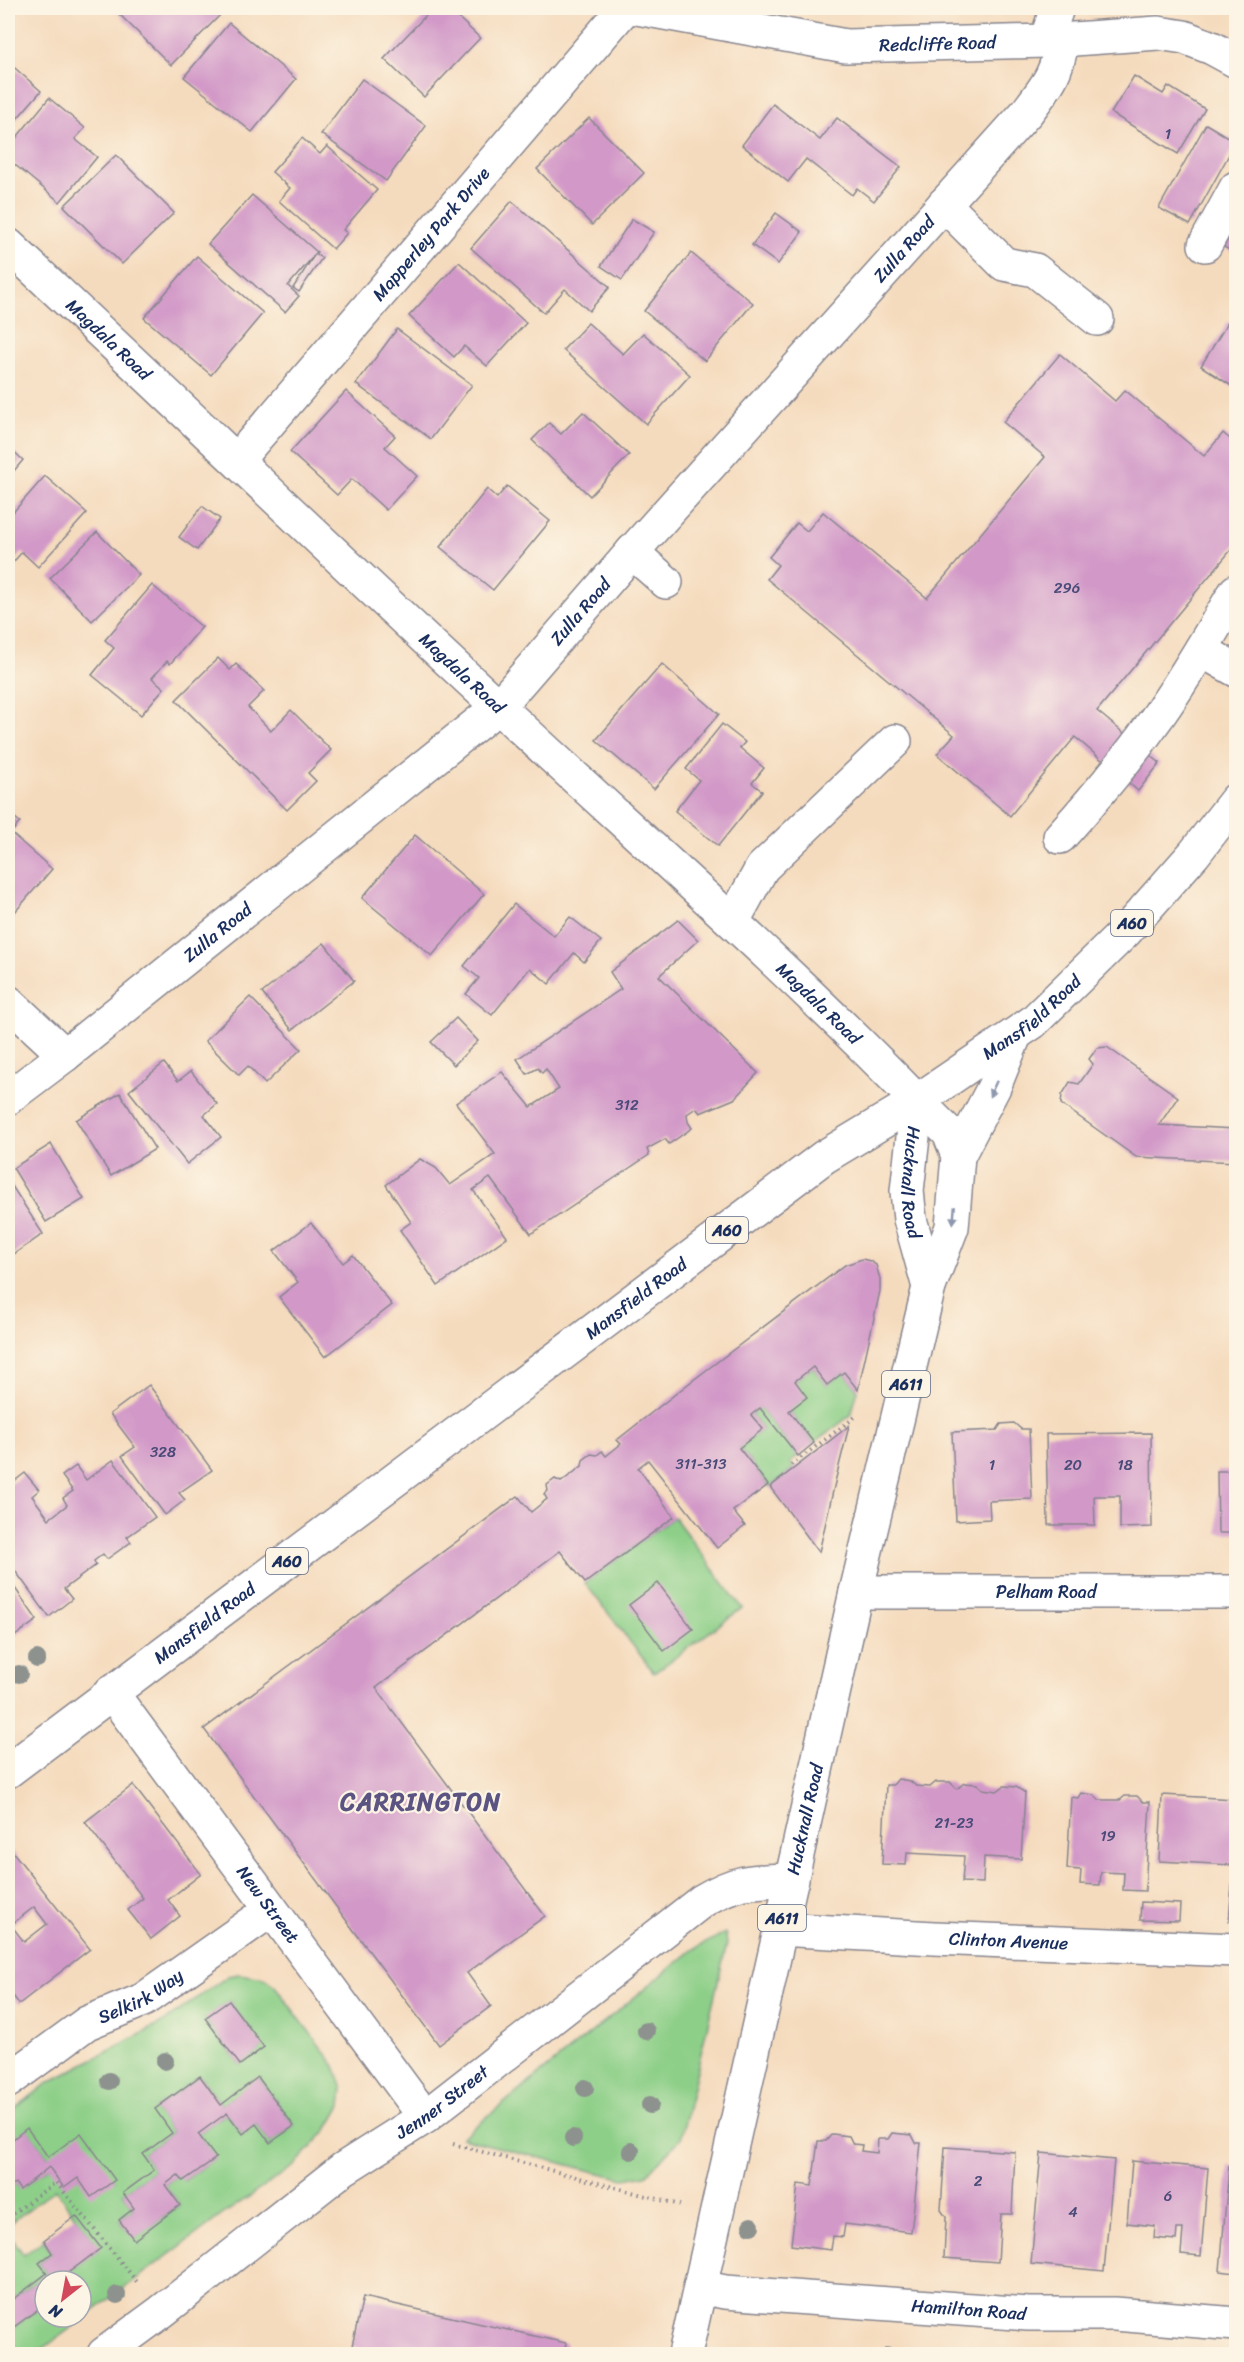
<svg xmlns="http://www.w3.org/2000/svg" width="1244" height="2362" font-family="Sriracha,sans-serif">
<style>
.green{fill:#8dcf88;stroke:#547f73;stroke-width:1.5;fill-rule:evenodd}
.building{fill:#d299c8;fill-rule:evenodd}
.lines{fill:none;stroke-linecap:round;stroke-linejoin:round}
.minor-casing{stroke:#88858e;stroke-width:36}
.major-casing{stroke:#88858e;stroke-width:36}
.highway-casing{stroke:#88858e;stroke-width:36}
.path{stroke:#88858e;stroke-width:4;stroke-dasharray:1.5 4.5;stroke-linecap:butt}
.minor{stroke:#fff;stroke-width:33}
.major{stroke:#fff;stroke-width:33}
.highway{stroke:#fff;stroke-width:33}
.tree{fill:#8d928f}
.oneway{fill:#8d97ae}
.labels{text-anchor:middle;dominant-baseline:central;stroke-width:4.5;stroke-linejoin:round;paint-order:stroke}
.number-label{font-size:15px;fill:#494a78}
.shield{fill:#fcf5e5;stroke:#5e6a86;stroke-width:1.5}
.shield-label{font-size:16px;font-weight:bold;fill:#1b2f5e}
.street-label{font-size:18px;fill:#1b2f5e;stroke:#fcf5e5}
.district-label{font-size:24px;font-weight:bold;letter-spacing:1.5px;fill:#5b5483;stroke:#fcf5e5}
</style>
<rect width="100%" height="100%" fill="#fcf5e5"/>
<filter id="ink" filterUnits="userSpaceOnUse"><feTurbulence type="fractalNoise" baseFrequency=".0167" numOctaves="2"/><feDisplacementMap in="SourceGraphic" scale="12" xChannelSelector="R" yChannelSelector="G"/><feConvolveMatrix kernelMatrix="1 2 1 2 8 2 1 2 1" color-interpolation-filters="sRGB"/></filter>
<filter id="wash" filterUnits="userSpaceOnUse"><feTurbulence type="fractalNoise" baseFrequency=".008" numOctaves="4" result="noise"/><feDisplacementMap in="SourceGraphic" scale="24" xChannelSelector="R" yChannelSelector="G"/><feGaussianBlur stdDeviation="1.35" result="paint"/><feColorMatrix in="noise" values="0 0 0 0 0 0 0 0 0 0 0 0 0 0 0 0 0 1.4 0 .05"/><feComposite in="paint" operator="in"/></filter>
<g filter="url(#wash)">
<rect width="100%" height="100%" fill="#f5dbbe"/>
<g class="green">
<polygon points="813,1367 827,1385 844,1372 858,1390 851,1415 814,1443 789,1411 795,1381"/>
<polygon points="760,1408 798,1456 790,1462 794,1468 770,1487 739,1448 763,1429 751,1415"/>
<polygon points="674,1517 742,1608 654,1673 585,1583"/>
<polygon points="725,1933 727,1943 681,2138 646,2175 624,2179 461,2138 694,1949"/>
<path d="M239,1974L264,1978L275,1986L335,2066L343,2089L341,2106L327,2130L294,2166L222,2215L36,2354H8V2318L14,2327L45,2304V2317H81V2281H57L100,2248L55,2189L8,2225V2188L15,2183L20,2189L49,2167L78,2178L115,2180L48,2157L27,2129L8,2143V2114L48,2083L162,2023L228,1976ZM229,2001L263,2047L240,2065L205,2019ZM200,2076L221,2105L259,2078L294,2126L270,2143L256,2124L243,2134L227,2113L198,2134L215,2158L184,2181L178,2175L165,2185L180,2205L134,2239L119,2220L134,2208L123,2193L154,2170L143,2154L172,2133L155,2109Z"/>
<polygon points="8,2233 24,2255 44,2240 52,2253 39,2263 47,2273 8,2303"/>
</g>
<g id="blocks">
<g class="building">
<polygon points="124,8 213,8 220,15 171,65 118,13"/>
<polygon points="433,8 448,8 480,38 424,97 384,59"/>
<polygon points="229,23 296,79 252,132 184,77"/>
<polygon points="8,62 41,91 8,129"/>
<polygon points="1134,76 1163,94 1168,86 1205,109 1178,154 1111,113"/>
<polygon points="362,79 426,126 386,181 321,134"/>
<polygon points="49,98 85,128 75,139 97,157 60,202 8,159 8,148"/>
<polygon points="773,104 820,140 837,118 901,167 874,201 857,188 852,195 806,159 788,182 742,145"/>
<polygon points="589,118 644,173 592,225 537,169"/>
<polygon points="1206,124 1236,142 1190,225 1159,208"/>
<polygon points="302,138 320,154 327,146 377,190 343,230 347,233 333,249 279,201 290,188 272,172"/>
<polygon points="116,155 174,213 122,264 64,206"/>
<polygon points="252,195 317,252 288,286 299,296 285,312 208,244"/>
<polygon points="512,201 610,287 589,311 565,289 544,313 471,248"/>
<polygon points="776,213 802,232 778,264 752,245"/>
<polygon points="632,219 654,232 622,280 601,266"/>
<polygon points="1236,225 1236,254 1224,247"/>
<polygon points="691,253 753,303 705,361 644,311"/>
<polygon points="315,254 322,258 299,292 293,288"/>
<polygon points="197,256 263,313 211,375 144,318"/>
<polygon points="459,262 526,323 487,366 464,346 454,357 409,316"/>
<polygon points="1228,322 1236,327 1236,389 1201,366"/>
<polygon points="588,323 623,354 643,333 690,375 646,424 563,350"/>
<polygon points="397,329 472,385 431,439 356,384"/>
<polygon points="1060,354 1115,401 1125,390 1204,456 1223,433 1236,444 1236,544 1097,711 1160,763 1138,791 1075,737 1010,816 937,754 954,735 767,579 778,565 769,557 797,523 807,531 823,512 927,598 1045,457 1003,422"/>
<polygon points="346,391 395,436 385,447 417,476 386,510 352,479 337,495 290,452"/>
<polygon points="583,412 629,455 590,496 532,440 549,423 561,434"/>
<polygon points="8,446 23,460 8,478"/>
<polygon points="45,476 87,513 38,567 22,552 8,568 8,518"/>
<polygon points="507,486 550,521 493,590 440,547 487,489 497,498"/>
<polygon points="202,506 220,519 197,550 179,537"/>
<polygon points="97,532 139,575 92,621 50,578"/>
<polygon points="152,585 202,627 170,664 167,661 152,678 164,688 141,715 92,675 114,648 105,640"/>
<polygon points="218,658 230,670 236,664 264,691 248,707 271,731 291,710 331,750 308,773 316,781 287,810 176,700"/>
<polygon points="662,664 719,714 654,789 596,740"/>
<polygon points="722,724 745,742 740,748 764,768 752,783 762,791 718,846 675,811 699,780 686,769"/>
<polygon points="8,812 20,822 11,833 52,869 8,920"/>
<polygon points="415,835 484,894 432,956 362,898"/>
<polygon points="514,904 554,936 570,917 601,941 584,962 574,953 549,984 530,968 492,1015 466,994 479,978 464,966"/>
<polygon points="678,920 698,940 659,976 758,1073 734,1099 700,1113 696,1108 687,1114 688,1122 692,1128 669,1144 665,1139 647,1149 649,1155 531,1234 490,1178 473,1190 507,1237 438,1286 400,1230 411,1222 386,1185 420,1159 436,1168 450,1185 495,1154 456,1103 502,1072 531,1107 559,1089 546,1069 542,1073 538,1068 527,1074 517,1059 621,989 610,972"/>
<polygon points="324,943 354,981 292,1030 262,993"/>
<polygon points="250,997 301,1049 265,1084 248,1066 239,1075 205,1041"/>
<polygon points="456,1018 478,1041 454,1065 431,1042"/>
<polygon points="1107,1047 1178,1097 1159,1125 1236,1129 1236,1162 1136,1157 1061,1104 1062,1095 1070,1082 1079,1084 1093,1064 1089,1059 1097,1048"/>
<polygon points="164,1063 178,1081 191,1071 217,1104 204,1115 221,1137 187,1164 129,1091"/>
<polygon points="120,1093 155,1149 111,1176 76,1120"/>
<polygon points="51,1144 84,1199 46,1222 13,1168"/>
<polygon points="8,1180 43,1234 8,1258"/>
<polygon points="311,1223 343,1263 353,1255 392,1305 325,1357 279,1297 298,1282 274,1251"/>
<polygon points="862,1259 870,1261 876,1265 880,1279 880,1291 858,1390 844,1372 827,1385 813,1367 795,1381 807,1397 789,1411 814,1443 798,1456 760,1408 751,1415 763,1429 739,1448 768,1485 733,1511 745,1526 717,1548 648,1460 638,1468 674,1517 585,1583 560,1551 376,1688 545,1916 467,1973 491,2006 439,2045 204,1729 518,1496 531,1512 547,1499 544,1494 548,1491 547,1485 555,1479 561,1482 582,1466 583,1460 591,1454 597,1455 602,1451 606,1456 621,1444 617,1440 688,1384 845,1265"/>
<polygon points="149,1385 212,1470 179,1493 185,1500 165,1515 122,1456 135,1447 110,1414"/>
<polygon points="1014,1423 1021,1429 1029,1429 1032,1499 989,1501 990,1519 956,1521 952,1432 997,1430 1001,1424"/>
<polygon points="849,1426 836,1478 819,1552 770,1487"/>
<polygon points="1151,1433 1152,1527 1120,1528 1120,1496 1094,1496 1095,1525 1048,1525 1046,1434"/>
<polygon points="113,1460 155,1517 127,1537 131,1542 107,1559 103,1554 94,1561 96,1565 64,1589 72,1599 49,1617 8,1561 8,1486 25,1473 39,1490 32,1496 49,1519 67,1505 63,1498 73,1491 62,1476 76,1466 86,1480"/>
<polygon points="1217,1471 1236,1471 1236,1533 1218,1533"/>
<polygon points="8,1578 37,1620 8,1641"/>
<polygon points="658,1583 693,1629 664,1651 629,1605"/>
<polygon points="898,1779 910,1781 916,1786 930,1787 936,1782 950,1782 957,1789 964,1783 977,1784 983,1789 997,1791 1004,1786 1016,1787 1025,1793 1021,1859 984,1857 983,1883 962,1882 964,1856 907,1853 906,1865 882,1864 886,1785 893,1785"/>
<polygon points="133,1785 201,1874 168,1900 180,1916 151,1939 128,1910 143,1898 85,1822"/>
<polygon points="1081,1793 1094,1795 1099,1800 1120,1800 1125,1796 1137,1796 1143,1802 1150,1802 1145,1891 1123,1890 1124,1873 1101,1872 1100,1885 1080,1884 1081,1870 1067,1869 1071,1797 1078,1798"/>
<polygon points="1162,1795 1235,1799 1232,1865 1159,1861"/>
<path d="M12,1851L90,1949L19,2004L8,1989V1854ZM34,1907L47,1924L24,1942L11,1925Z"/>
<polygon points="1233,1873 1236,1873 1236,1921 1229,1921"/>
<polygon points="1141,1902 1180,1904 1179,1921 1140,1920"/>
<polygon points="229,2001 264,2047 240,2065 205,2018"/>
<polygon points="200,2076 221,2105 258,2077 294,2126 270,2143 256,2124 243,2134 227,2113 198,2134 216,2158 183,2181 178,2175 165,2185 180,2205 134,2240 119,2220 134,2208 123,2193 154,2170 143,2154 172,2133 155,2109"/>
<polygon points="27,2128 48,2157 81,2133 115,2180 91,2197 78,2178 64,2188 49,2167 20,2190 15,2183 8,2188 8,2143"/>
<polygon points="892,2133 912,2135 916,2143 921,2143 911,2232 845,2224 843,2237 833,2236 831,2250 791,2245 798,2184 812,2186 818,2141 826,2141 832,2134 849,2136 853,2144 862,2145 861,2151 877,2153 878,2139 888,2139"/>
<polygon points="945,2147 1015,2152 1012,2214 1001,2214 998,2262 944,2258 946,2217 941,2210"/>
<polygon points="1041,2153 1114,2160 1104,2271 1031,2264"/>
<polygon points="1132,2161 1208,2168 1201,2256 1181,2254 1183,2229 1177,2229 1176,2240 1154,2238 1155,2226 1127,2223"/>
<polygon points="1229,2166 1236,2166 1236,2273 1220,2271"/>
<polygon points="76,2216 101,2248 57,2281 45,2281 45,2304 14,2327 8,2318 8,2303 47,2273 39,2263 52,2253 44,2240"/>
<polygon points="363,2297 566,2343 564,2354 357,2354 359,2348 352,2346"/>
<polygon points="885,2348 940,2353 940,2354 884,2354"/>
</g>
</g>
</g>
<g filter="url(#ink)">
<use href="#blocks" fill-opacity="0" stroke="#88858e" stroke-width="1.5"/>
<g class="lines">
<g class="minor-casing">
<g id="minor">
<path id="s1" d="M637,8L846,46L1046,41L1158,33L1184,37L1212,48L1236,61"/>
<polyline points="1046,41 1057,8"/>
<polyline points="944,204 1004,264 1035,270 1097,319"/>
<path id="s2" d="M8,245C174,400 338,559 506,714C644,842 786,966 917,1101"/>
<polyline points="1205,245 1236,188"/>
<path id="s3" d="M237,460L625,8"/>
<polyline points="632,552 666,582"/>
<polyline points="1201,650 1236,670"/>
<path d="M1060,837C1093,800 1125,763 1153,723C1184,681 1209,635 1236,591"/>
<polyline points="733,921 762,868 895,741"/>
<polyline points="8,1002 65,1055"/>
<path id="s4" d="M8,1098L65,1055L498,707L632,552L1027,112C1049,83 1056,75 1063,39"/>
<path id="s5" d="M856,1592H1236"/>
<path id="s6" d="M111,1692L425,2117"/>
<path id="s7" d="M779,1929L934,1938L1236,1950"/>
<path id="s8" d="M8,2081L87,2023L143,2000L271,1910"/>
<path id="s9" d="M700,2287L725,2292L1028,2314H1115L1236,2324"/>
<path id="s10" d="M104,2354L161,2312L343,2169L425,2117L702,1901C737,1880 751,1881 792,1880"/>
</g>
</g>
<g class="major-casing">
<g id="major">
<path id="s11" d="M917,1101L907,1191L910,1219L929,1287"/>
<polyline points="958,1156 994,1087 1015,1035"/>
<path id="s12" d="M685,2354L856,1592L929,1287L952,1227L958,1156L949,1133L917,1101"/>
</g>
</g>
<g class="highway-casing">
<g id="highway">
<path id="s13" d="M8,1771L824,1157L917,1101L1033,1022L1125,932L1194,854L1236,800"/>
</g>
</g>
<g class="path">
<polyline points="791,1465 858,1415"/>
<polyline points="453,2144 680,2205"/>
<polyline points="8,2217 56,2182 137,2282"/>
</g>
<use href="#minor" class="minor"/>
<use href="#major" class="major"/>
<use href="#highway" class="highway"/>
</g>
<g class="tree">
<circle cx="37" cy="1659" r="9"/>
<circle cx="19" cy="1674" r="9"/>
<circle cx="646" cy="2031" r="9"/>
<circle cx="165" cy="2061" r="9"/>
<circle cx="109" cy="2081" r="9"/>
<circle cx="585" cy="2088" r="9"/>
<circle cx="650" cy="2105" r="9"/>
<circle cx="573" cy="2138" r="9"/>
<circle cx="631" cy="2151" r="9"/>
<circle cx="751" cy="2226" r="9"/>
<circle cx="117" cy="2295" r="9"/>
</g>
<defs><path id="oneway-solid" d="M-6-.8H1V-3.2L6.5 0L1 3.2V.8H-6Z" transform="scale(1.5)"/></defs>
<g class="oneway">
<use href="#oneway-solid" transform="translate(993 1089) rotate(115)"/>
<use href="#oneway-solid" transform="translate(954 1215) rotate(95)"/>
</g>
</g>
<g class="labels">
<g class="number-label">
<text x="1168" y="134">1</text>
<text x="1067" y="588">296</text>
<text x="627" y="1105">312</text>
<text x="163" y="1452">328</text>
<text x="701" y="1464">311-313</text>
<text x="992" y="1465">1</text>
<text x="1073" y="1465">20</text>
<text x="1125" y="1465">18</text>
<text x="954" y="1823">21-23</text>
<text x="1108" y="1836">19</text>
<text x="978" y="2181">2</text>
<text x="1168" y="2196">6</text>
<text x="1073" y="2212">4</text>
</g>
<g class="shield">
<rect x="1111" y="910" width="42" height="26" rx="4.5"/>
<rect x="706" y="1217" width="42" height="26" rx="4.5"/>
<rect x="882" y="1371" width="48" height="26" rx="4.5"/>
<rect x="266" y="1548" width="42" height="26" rx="4.5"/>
<rect x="758" y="1905" width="48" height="26" rx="4.5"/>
</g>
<g class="shield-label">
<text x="1132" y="923">A60</text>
<text x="727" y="1230">A60</text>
<text x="906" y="1384">A611</text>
<text x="287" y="1561">A60</text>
<text x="782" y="1918">A611</text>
</g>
<g class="street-label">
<text stroke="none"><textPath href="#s1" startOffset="304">Redcliffe Road</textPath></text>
<text stroke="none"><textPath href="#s3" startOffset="298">Mapperley Park Drive</textPath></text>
<text stroke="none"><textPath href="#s4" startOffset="1239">Zulla Road</textPath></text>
<text stroke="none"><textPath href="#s2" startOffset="138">Magdala Road</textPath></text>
<text stroke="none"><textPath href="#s4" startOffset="753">Zulla Road</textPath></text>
<text stroke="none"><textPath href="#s2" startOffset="624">Magdala Road</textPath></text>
<text stroke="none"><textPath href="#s4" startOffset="267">Zulla Road</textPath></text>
<text stroke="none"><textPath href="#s2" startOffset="1110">Magdala Road</textPath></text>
<text stroke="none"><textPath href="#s13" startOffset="1272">Mansfield Road</textPath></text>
<text stroke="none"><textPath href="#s11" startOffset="82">Hucknall Road</textPath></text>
<text stroke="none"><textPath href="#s13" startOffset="786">Mansfield Road</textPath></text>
<text stroke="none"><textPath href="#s5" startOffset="190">Pelham Road</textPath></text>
<text stroke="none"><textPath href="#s13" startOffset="246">Mansfield Road</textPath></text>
<text stroke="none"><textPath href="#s12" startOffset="548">Hucknall Road</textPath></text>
<text stroke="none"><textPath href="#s6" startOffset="264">New Street</textPath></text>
<text stroke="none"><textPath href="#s7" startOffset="230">Clinton Avenue</textPath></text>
<text stroke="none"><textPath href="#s8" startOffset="158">Selkirk Way</textPath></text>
<text stroke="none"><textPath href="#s10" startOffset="422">Jenner Street</textPath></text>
<text stroke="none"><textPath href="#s9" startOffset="270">Hamilton Road</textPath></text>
</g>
<g class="district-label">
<text x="421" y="1802">CARRINGTON</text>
</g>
</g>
<rect width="1244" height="2362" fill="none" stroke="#fcf5e5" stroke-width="30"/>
<g transform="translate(63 2299) rotate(211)"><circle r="28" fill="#fcf5e5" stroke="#a2a6af" stroke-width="1.5"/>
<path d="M0-4.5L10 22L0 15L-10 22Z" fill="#d1495b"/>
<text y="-9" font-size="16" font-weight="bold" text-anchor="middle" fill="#1b2f5e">N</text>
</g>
</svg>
